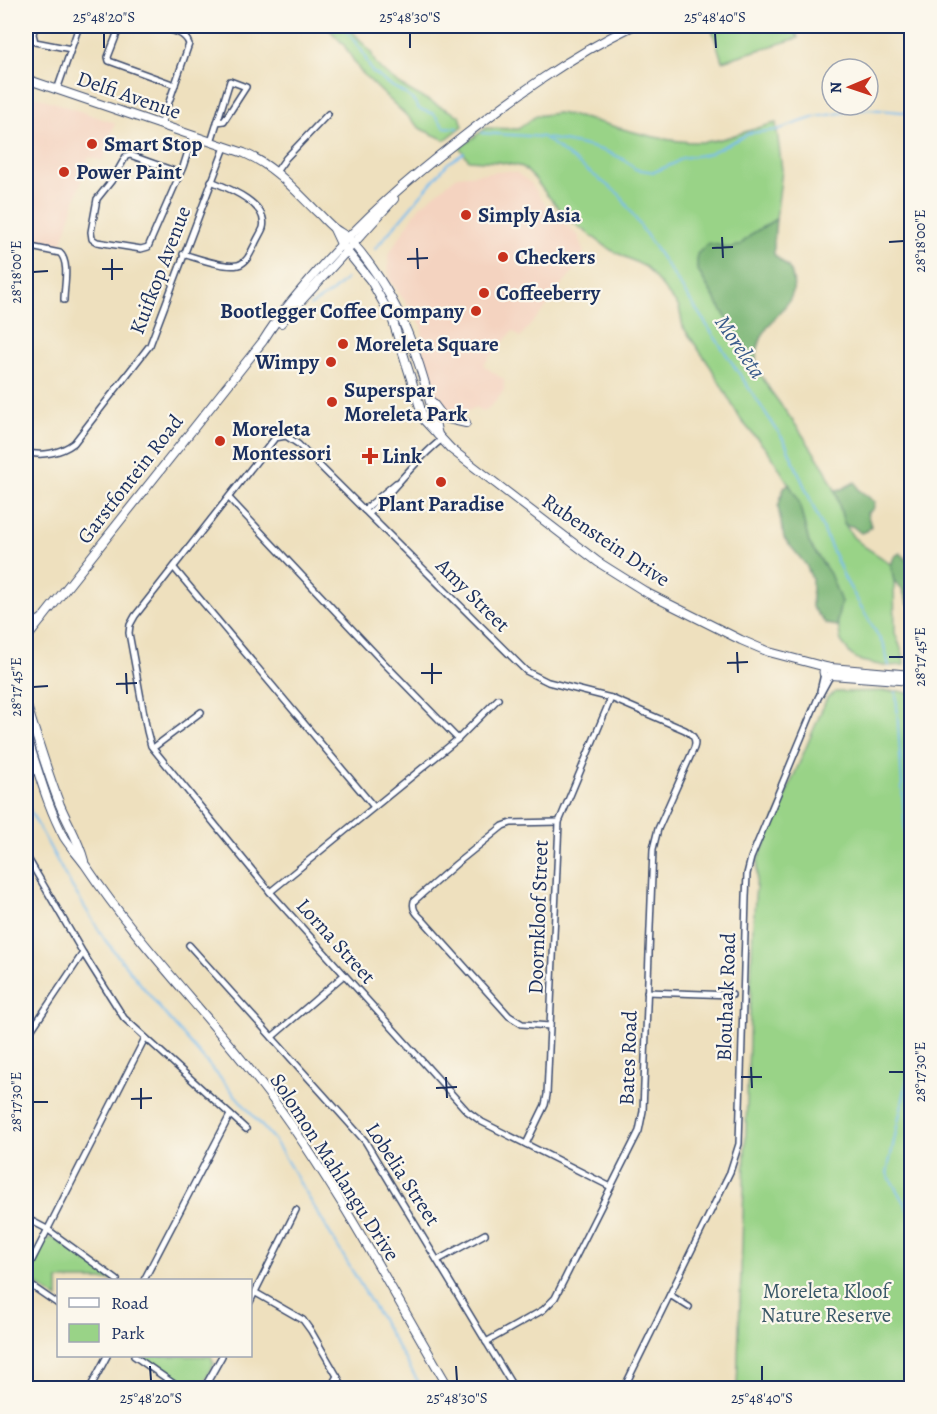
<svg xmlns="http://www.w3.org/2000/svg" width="937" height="1414" font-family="Alegreya,serif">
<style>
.built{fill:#f4d3c0}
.green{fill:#99d387;stroke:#5a8172;stroke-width:1.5}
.forest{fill:#7ab574;stroke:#4a7269;stroke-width:1.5}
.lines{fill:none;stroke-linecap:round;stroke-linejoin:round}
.stream{stroke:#79bdef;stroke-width:2}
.street-casing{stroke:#3b4a6c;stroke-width:8}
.secondary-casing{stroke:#3b4a6c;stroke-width:10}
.primary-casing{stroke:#3b4a6c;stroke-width:10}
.street{stroke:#fff;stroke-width:5}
.secondary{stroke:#fff;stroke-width:8}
.primary{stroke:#fff;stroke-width:8}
.ticks{fill:none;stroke:#1b2f5e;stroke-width:2}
.poi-dot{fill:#c8321e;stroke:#fbf7ec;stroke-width:2}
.labels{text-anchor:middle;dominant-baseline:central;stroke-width:4.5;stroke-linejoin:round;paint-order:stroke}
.street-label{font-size:21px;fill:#1b2f5e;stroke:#fbf7ec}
.poi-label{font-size:21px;font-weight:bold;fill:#1b2f5e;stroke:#fbf7ec;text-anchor:start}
.park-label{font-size:21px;fill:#3a5868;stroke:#fbf7ec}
.water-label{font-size:22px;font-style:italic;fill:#375a8a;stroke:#fbf7ec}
.neatline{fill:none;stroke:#1b2f5e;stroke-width:2}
.ticks-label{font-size:15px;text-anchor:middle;fill:#1b2f5e}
</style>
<rect width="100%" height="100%" fill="#fbf7ec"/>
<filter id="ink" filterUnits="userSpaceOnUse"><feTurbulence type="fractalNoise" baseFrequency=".0167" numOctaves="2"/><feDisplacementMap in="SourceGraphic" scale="12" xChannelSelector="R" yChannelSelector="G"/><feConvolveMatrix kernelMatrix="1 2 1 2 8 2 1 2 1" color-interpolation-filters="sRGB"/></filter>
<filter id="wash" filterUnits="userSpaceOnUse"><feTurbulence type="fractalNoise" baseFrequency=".008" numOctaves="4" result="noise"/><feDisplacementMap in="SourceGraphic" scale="24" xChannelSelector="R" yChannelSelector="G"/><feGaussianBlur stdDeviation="1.35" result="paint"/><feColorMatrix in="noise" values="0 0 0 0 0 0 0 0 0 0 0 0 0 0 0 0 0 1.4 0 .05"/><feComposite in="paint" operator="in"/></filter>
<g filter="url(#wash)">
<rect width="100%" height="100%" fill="#eee0be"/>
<g class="built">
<polygon points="35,96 115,123 103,161 89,157 61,245 26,238 26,105 27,100"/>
<polygon points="508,171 517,173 531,183 548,209 579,236 585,258 552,296 554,298 520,337 513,331 483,365 504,380 504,390 497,400 486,410 480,411 476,407 466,412 461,419 446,416 436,403 421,344 422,326 389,279 388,255 419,207 457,176"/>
</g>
<g class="green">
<path d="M326,26H348L372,54C375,78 440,106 460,116L463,126L445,140L421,129L389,99L360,71L344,45Z"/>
<polygon points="725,26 794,26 798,38 722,61 712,29"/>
<path d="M557,113C606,120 651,143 700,142C726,141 752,128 776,123L782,170L776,219L753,233L740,245L730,248L697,269L770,390L800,431L825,469L835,490L844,523L853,537L865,547L881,557L891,565L894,581L895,633L903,654L904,665L884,666L861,661L851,655L841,641L837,621L841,602L830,574L809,543L798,499L771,455L741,420L710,366L683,327L679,307L646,267L611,250L571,221L547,195L535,179L523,167L499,162L469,160L460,148L486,128L518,129L536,116Z"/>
<polygon points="899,691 912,694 911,1388 737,1388 753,925 758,860 827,698 836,692"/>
<polygon points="49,1238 55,1238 113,1280 58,1280 58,1299 33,1282 29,1274 43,1243"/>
<polygon points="140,1356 211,1356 214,1364 201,1388 187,1388"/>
</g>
<g class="forest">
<path d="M776,219L774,241V254C780,262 790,265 792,275C800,300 777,312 765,331C759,341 755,355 756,367L697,269V254L709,243L730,248L740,245L753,233Z"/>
<polygon points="855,482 859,490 875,502 873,509 867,513 871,526 867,531 861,533 852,526 847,526 844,523 835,490 842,489"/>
<polygon points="789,484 798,499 809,543 830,574 841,602 837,621 838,626 826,624 812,607 812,579 806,565 784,538 778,507 784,487"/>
<path d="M900,553C916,564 912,587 911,605L908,604L902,589L894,581L891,565L894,557Z"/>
</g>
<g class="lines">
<g class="stream">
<path d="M343,26L362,51L372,72C378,74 379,77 384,81C397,91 411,93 419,109L434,114L444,127L457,128"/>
<polyline points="482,133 543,137 619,194 785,442 845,579 884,646 889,666"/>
<path d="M547,138C572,143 618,149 635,169L654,172L673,164L682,158L708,154L750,133L777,130L815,117L868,109L912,113"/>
<polyline points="375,249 448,163 464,153"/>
<polyline points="310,306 332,292 346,279"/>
<polyline points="896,692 912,937"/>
<polyline points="26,803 66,877 105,940 163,1012 275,1141 422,1388"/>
<polyline points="912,1058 887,1173 912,1217"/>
</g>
</g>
</g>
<g filter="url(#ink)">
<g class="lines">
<g class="street-casing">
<g id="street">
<polyline points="35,26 33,34 35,42 71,49"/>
<polyline points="120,26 108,57 109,61 175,85"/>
<path d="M154,26C166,29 185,31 189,44L161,125"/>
<polyline points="57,90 79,26"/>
<polyline points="211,142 230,81 246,87 224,121 217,122"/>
<polyline points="276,172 286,158 328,114"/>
<polyline points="180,173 130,155 126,156 113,179 97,199 91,232 92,239 97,242 141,249 148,247 183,167 193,136"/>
<path d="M26,246L60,253C70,263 64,286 64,300"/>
<path d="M183,254C197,258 224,268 238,265C247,263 251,252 255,244C257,239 261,233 263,228C269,204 228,188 211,181"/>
<path d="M26,452C41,457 61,453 74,443L150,345L225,147"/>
<polyline points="229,498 382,661 458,739"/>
<polyline points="364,510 396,483"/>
<path d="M369,514C394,490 414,461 441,440"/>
<polyline points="174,568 374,807"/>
<polyline points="820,691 824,674"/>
<polyline points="153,748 201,712"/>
<polyline points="26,855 83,953 124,1018 246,1129"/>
<polyline points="270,892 458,739 498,699"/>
<polyline points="189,945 365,1141 514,1388"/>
<polyline points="647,992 732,995"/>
<path d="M550,1026L522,1024L509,1016L421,918C416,913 412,909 414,901L456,864L503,826L511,823L559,822"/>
<polyline points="272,1037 344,975"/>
<polyline points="26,1038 83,953"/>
<polyline points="526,1144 545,1105 547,1095 559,822 611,698"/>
<polyline points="26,1218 47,1229 117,1280"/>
<polyline points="438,1260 485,1234"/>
<polyline points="26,1272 145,1038"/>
<polyline points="144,1280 230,1115"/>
<polyline points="26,1282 58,1304"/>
<polyline points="256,1293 303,1320 311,1331 344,1388"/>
<polyline points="670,1295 689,1307"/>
<polyline points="250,1302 296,1210"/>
<path d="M486,1342L543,1310L555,1298L639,1131L643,1111L653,849L658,829L694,748C697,739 693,735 685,730L611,698L548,682L526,671L298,444L286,436L275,438L135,616L130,625L129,633L147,731L151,746L270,892L467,1111L482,1122L611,1187"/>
<polyline points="134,1356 180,1388"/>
<polyline points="627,1383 634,1388"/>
<polyline points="90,1388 107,1356"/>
<polyline points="204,1388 222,1356"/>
<polyline points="330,1388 337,1376"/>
<polyline points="624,1388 730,1172 739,1144 746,897 747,874 751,858 818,698 830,676"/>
</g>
</g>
<g class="secondary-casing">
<g id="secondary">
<path d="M26,79L244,153C273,165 293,188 315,210C322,216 328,224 335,229C340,233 346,235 350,240C400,295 422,363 438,435"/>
<polyline points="334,229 341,244 371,281 392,318 424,420 451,449 598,562 649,594 741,640 769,652 826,667"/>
<polyline points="281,323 394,199"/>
<polyline points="432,402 444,418 466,423"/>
<path d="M26,639L263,341C279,315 299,292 319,269C363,219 406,181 459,140C514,97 570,56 633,26"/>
<circle cx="828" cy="672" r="4.5"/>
<polyline points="831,668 912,675"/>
<polyline points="831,675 912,681"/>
</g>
</g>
<g class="primary-casing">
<g id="primary">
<polyline points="26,627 42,619"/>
<path d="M26,703C37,737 47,772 60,805C68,824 79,841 84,861"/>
<path d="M26,735C38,769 47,806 64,837C71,848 79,856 86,866C142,950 214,1020 274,1101C339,1189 393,1293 449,1388"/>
</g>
</g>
<use href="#street" class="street"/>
<use href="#secondary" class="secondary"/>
<use href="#primary" class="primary"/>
</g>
</g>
<path class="ticks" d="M104,33V48M410,33V48M715,33L716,48M722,237L723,258M889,242L904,241M417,248L418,269M712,248L733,247M112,259V280M407,259L428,258M102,269H123M33,272L48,271M737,652L738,673M889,657H904M432,663V684M727,663L748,662M126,673L127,694M421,673H442M116,684L137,683M33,687L48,686M751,1067L752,1088M889,1072H904M446,1077L447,1098M741,1077H762M141,1088V1109M436,1088L457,1087M131,1099L152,1098M33,1102H48M150,1366L151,1381M456,1366L457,1381M762,1366V1381"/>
<g class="poi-dot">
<circle cx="92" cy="144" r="6"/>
<circle cx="64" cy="172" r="6"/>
<circle cx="466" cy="215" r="6"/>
<circle cx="503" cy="257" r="6"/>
<circle cx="484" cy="293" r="6"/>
<circle cx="476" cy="311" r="6"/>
<circle cx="343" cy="344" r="6"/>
<circle cx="331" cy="362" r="6"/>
<circle cx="332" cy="402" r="6"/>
<circle cx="220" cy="441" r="6"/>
<path d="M367 447h6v6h6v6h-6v6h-6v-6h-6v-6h6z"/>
<circle cx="441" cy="482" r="6"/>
</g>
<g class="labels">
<g class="street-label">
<text transform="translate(129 95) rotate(19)">Delfi Avenue</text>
<text transform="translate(160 270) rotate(-69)">Kuifkop Avenue</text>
<text transform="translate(130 479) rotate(-52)">Garstfontein Road</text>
<text transform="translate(606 540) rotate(34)">Rubenstein Drive</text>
<text transform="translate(473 595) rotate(45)">Amy Street</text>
<text transform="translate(538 917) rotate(-88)">Doornkloof Street</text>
<text transform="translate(336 941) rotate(48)">Lorna Street</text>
<text transform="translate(726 997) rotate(-88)">Blouhaak Road</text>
<text transform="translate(628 1058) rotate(-88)">Bates Road</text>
<text transform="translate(335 1167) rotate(57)">Solomon Mahlangu Drive</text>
<text transform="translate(403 1174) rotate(57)">Lobelia Street</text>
</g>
<g class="poi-label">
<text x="104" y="144">Smart Stop</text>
<text x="76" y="172">Power Paint</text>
<text x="478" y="215">Simply Asia</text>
<text x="515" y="257">Checkers</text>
<text x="496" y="293">Coffeeberry</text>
<text x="464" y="311" text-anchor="end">Bootlegger Coffee Company</text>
<text x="355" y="344">Moreleta Square</text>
<text x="319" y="362" text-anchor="end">Wimpy</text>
<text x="344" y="390">Superspar<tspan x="344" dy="24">Moreleta Park</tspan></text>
<text x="232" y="429">Moreleta<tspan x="232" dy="24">Montessori</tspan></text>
<text x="382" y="456">Link</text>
<text x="441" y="504" text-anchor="middle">Plant Paradise</text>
</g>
<g class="park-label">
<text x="826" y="1291">Moreleta Kloof<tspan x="826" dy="24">Nature Reserve</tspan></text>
</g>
<g class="water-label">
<text transform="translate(740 347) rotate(56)">Moreleta</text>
</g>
</g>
<rect width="937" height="1414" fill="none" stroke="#fbf7ec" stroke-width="66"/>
<rect x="57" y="1279" width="195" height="78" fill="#fbf7ec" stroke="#a1a7b3" stroke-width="1.5"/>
<rect x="69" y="1298" width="30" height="9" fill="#ffffff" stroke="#a1a7b3" stroke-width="1.5"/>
<text x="111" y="1309" font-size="18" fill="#1b2f5e">Road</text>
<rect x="69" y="1324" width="30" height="18" fill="#99d387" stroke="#a1a7b3" stroke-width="1.5"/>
<text x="111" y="1339" font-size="18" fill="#1b2f5e">Park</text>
<g transform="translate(850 87) rotate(268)"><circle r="28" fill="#fbf7ec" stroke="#a1a7b3" stroke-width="1.5"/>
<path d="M0-4.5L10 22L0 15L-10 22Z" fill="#c8321e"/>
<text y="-9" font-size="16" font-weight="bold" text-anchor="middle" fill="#1b2f5e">N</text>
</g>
<rect x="33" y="33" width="871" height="1348" class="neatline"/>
<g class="ticks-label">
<text x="104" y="22">25°48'20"S</text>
<text x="410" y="22">25°48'30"S</text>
<text x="715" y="22">25°48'40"S</text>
<text transform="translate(920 241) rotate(-90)" y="5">28°18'00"E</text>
<text transform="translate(16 272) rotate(-90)" y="5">28°18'00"E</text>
<text transform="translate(920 657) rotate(-90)" y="5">28°17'45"E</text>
<text transform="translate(16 687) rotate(-90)" y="5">28°17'45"E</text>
<text transform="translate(920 1072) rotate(-90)" y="5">28°17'30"E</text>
<text transform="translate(16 1102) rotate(-90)" y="5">28°17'30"E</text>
<text x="151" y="1403">25°48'20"S</text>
<text x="457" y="1403">25°48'30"S</text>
<text x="762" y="1403">25°48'40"S</text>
</g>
</svg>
